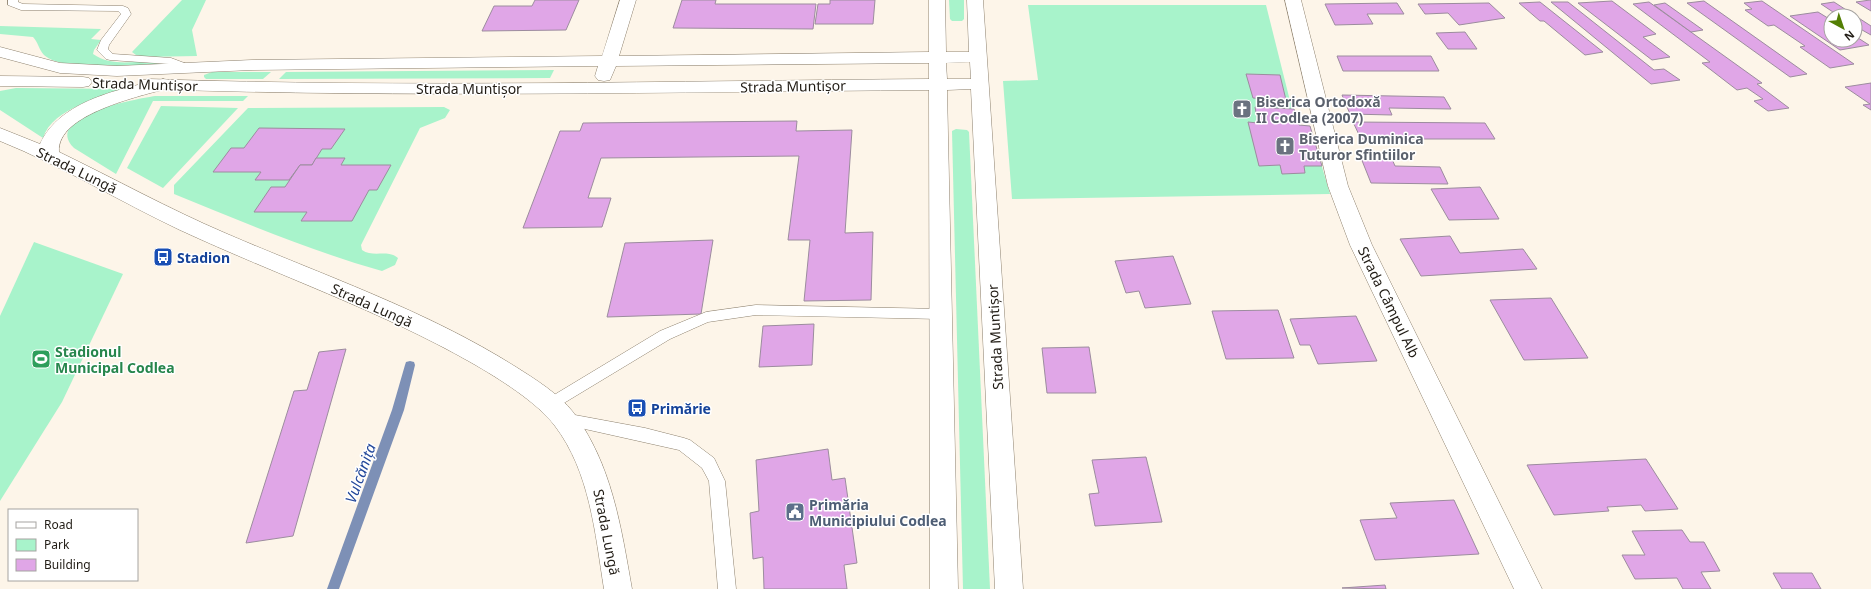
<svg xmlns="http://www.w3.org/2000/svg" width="1871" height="589" font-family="'Noto Sans',sans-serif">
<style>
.green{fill:#a8f3cb}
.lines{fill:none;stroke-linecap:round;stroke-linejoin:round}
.stream{fill:#7d90b6;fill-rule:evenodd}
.building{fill:#e0a6e7;stroke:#9c8c9e}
.lane-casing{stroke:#8e826f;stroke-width:1}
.street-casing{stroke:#8e826f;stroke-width:1}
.highway-casing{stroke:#8e826f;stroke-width:1}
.lane{fill:#fff;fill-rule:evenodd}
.street{fill:#fff;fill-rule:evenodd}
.highway{fill:#fff;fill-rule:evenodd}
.labels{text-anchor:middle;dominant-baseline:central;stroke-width:3;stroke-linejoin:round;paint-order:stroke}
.street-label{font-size:14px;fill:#211c15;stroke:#fff}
.worship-label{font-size:14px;font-weight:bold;fill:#5b616d;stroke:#fff;text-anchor:start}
.transit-label{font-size:14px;font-weight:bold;fill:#164399;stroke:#fff;text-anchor:start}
.leisure-label{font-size:14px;font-weight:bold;fill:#27864d;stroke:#fff;text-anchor:start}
.service-label{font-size:14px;font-weight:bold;fill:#4e5e75;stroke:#fff;text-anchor:start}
.water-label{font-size:15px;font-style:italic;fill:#24489a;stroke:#fff}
</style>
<rect width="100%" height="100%" fill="#fdf5e9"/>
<g class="green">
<polygon points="182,0 206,0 192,30 197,56 143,57 136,55 132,52"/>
<polygon points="949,0 964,0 964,19 962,21 952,21 950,19"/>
<polygon points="1028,5 1266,5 1289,97 1299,125 1310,126 1330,194 1012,199 1003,81 1038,80"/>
<path d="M0,26L101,29L91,39L101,40L94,50L93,54C117,71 146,55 171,66C144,66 64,73 44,55C39,50 38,42 33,37L0,34Z"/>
<polygon points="554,70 550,78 279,79 286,72"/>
<polygon points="212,72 271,72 263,79 206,79 204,77 204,75"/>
<path d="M16,88L129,89C102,98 53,107 43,138L0,110V91Z"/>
<path d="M155,96H248L243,101H153L116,174L74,148C42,115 137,99 155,96Z"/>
<polygon points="161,106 238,108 163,188 127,168"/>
<path d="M444,107L450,110L445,118L420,128L361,245L362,250C373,258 388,249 398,258L395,265L382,271C311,251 243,222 174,194V185L248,108Z"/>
<polygon points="956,129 967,130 969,132 990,589 963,589 952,131"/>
<polygon points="34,242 123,274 62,402 0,501 0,316"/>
</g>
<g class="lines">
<polygon class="stream" points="410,361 414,362 415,365 404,410 339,589 327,589 392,410 405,365 406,362"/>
</g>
<g class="building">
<polygon points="535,0 579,0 566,30 482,31 494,6 532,6"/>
<polygon points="682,0 716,0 715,4 816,4 813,29 673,28"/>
<polygon points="830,0 875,0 873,24 815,24 818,4 830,4"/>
<polygon points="1871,0 1871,11 1856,2 1870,0"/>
<polygon points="1612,1 1656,34 1643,37 1670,57 1652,60 1578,3"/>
<polygon points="1704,1 1807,74 1790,77 1687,3"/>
<polygon points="1762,1 1854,64 1830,68 1800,47 1805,46 1774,25 1768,26 1745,10 1752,9 1744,3"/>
<polygon points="1540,2 1603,52 1585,55 1544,21 1540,21 1519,3"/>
<polygon points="1551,2 1568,2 1654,70 1664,69 1680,80 1651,84"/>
<polygon points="1649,2 1762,83 1757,84 1789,108 1768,111 1754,101 1763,99 1747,88 1737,90 1702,63 1710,62 1633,4"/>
<polygon points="1834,2 1871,26 1871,35 1855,26 1855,16 1839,16 1821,4"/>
<polygon points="1397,3 1404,14 1367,14 1373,24 1335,25 1325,4"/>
<polygon points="1489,3 1505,18 1459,25 1448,13 1425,14 1418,4"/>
<polygon points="1665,3 1703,30 1691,32 1654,5"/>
<polygon points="1818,12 1831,20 1831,40 1855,40 1855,36 1869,45 1840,50 1790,16"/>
<polygon points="1465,32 1477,49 1448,49 1436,33"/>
<polygon points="1337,56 1431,56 1439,71 1343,71"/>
<polygon points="1246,74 1280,75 1286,100 1253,98"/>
<polygon points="1871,83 1871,110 1863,105 1870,104 1845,87"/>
<polygon points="1342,95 1444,97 1451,109 1389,108 1392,115 1350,114"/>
<polygon points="1255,107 1294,109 1299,125 1310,126 1322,166 1304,166 1305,173 1282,174 1280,165 1259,166 1248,122 1258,123"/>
<polygon points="797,121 796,131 852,130 845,233 873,232 871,300 804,301 810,240 788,240 799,156 601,158 588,198 611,198 602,227 523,228 560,131 580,131 583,123"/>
<polygon points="1353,122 1485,123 1495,139 1361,139"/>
<polygon points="259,128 345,129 331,149 322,149 312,165 300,165 289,180 255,180 261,172 213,172 231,148 244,148"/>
<polygon points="316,158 345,158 341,165 391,165 377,190 369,190 352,221 301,221 307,212 254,212 271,187 285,187 300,165 312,165"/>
<polygon points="1361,158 1392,159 1395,166 1440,167 1448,184 1371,183"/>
<polygon points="1480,187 1499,219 1449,220 1431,189"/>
<polygon points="1450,236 1460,253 1523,249 1537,269 1421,276 1400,239"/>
<polygon points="713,240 701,314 607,317 625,243"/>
<polygon points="1173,256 1191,304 1145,308 1139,291 1126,293 1115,261"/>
<polygon points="1551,298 1588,358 1524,360 1490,300"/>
<polygon points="1278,310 1294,358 1226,359 1212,311"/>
<polygon points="1356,316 1377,361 1318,364 1310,345 1300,345 1290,319"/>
<polygon points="814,324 812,365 759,367 763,326"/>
<polygon points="1089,347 1096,393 1047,393 1042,348"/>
<polygon points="346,349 293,536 246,543 294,391 307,390 319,352"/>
<polygon points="828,449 832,480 845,478 857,563 844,565 847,589 764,589 763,557 753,559 750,513 759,511 756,460"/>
<polygon points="1146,457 1162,522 1095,526 1089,494 1099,493 1092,460"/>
<polygon points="1646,459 1678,509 1645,511 1641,505 1607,507 1609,511 1554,515 1527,465"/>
<polygon points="1454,500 1479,554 1375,560 1360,520 1397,518 1390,503"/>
<polygon points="1682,530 1690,542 1704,542 1720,571 1701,572 1711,589 1683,589 1677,578 1635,579 1622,555 1645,555 1632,531"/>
<polygon points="1773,573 1812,573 1821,589 1782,589"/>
<polygon points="1385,585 1386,589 1342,588"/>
</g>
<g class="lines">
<g class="lane-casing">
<g id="lane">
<polygon points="8,0 18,0 18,2 23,4 123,6 128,8 131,14 109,45 108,49 113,54 171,58 195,67 197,69 191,72 169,64 110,60 106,59 97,50 101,40 121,14 118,11 21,10 8,5"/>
<polygon points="756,305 941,309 946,310 948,314 946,318 941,319 756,315 708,322 670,339 554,409 549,411 544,409 541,405 544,401 660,331 706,312"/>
<polygon points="564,413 645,428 684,438 690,440 714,458 725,481 736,589 718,589 709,481 702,468 679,450 558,423 556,419 558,415"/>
</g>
</g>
<g class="street-casing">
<g id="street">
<path d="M620,0H636L619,56L929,52V0H945L946,52H969L967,0H983L1023,589H995L971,89L947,90L958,589H930L929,90C669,92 409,98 149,89L143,88L140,84L143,80L149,79C409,88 669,81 929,79V63L616,66L610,80L604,81L598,80L595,76L598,66L252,70L117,76L60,73L0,57V47L60,63L117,66L252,60L602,56ZM970,62L971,79H947L946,63Z"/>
<polygon points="1285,0 1301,0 1348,186 1372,245 1542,589 1514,589 1350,245 1328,186"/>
<polygon points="0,76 83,77 89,78 92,82 89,86 83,87 0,86"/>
</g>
</g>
<g class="highway-casing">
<path id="highway" d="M163,79L169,80L172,84L169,88C141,96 56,114 59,152C115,179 169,209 225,233C322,275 426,310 516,367C535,379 559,394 573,412C612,464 621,527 632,589H604C595,533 590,472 555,426C537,402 498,378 472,363C379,310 277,275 180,230C119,201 62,166 0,141V128L40,144C60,100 121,89 163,79Z"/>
</g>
<use href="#lane" class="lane"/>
<use href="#street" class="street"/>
<use href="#highway" class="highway"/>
</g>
<defs>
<g id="church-square" transform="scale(1)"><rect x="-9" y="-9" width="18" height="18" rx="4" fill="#6b7280" stroke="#fff"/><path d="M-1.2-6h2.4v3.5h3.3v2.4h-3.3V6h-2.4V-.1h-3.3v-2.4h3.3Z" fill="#fff"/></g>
<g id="bus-square" transform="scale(1)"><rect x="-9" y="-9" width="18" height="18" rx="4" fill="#1a4fb4" stroke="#fff"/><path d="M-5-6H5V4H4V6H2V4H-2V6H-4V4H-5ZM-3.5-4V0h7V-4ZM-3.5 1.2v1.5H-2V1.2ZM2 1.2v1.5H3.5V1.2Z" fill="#fff"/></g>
<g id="stadium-square" transform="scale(1)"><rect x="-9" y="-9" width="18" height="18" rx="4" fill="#2e9e5b" stroke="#fff"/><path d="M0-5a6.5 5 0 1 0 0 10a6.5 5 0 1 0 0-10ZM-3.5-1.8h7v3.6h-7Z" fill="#fff"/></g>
<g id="civic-square" transform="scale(1)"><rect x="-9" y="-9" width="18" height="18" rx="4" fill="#5c6f8a" stroke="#fff"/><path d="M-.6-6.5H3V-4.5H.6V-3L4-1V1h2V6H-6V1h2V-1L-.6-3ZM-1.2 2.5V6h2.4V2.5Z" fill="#fff"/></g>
</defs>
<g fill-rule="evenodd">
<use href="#church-square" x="1242" y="109"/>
<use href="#church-square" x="1285" y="146"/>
<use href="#bus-square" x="163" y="257"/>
<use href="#stadium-square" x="41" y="359"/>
<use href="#bus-square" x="637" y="408"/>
<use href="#civic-square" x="795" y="512"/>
</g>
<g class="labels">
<g class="street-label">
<text transform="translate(145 84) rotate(2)">Strada Muntișor</text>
<text transform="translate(793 86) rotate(-1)">Strada Muntișor</text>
<text x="469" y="88">Strada Muntișor</text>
<text transform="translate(77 170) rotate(26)">Strada Lungă</text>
<text transform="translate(1389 302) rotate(64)">Strada Câmpul Alb</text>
<text transform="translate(372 305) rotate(24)">Strada Lungă</text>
<text transform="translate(995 337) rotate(-93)">Strada Muntișor</text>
<text transform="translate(607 532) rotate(79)">Strada Lungă</text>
</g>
<g class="worship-label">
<text x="1256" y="101">Biserica Ortodoxă<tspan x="1256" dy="16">II Codlea (2007)</tspan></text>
<text x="1299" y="138">Biserica Duminica<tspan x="1299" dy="16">Tuturor Sfintiilor</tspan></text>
</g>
<g class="transit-label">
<text x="177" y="257">Stadion</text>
<text x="651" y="408">Primărie</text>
</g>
<g class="leisure-label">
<text x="55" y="351">Stadionul<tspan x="55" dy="16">Municipal Codlea</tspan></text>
</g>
<g class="service-label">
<text x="809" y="504">Primăria<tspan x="809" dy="16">Municipiului Codlea</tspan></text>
</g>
<g class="water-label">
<text transform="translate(360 473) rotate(-70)">Vulcănița</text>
</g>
</g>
<rect x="8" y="509" width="130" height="72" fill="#ffffff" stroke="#a6a4a1"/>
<rect x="16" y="522" width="20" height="6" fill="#ffffff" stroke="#a6a4a1"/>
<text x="44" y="529" font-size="12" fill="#211c15">Road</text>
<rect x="16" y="539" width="20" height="12" fill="#a8f3cb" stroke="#a6a4a1"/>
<text x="44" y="549" font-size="12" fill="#211c15">Park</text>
<rect x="16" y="559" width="20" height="12" fill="#e0a6e7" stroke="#a6a4a1"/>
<text x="44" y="569" font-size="12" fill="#211c15">Building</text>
<g transform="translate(1843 28) rotate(140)"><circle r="19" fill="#ffffff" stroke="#a6a4a1"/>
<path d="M0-3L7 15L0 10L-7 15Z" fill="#537f04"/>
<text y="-6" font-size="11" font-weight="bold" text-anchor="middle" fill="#211c15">N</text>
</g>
</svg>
